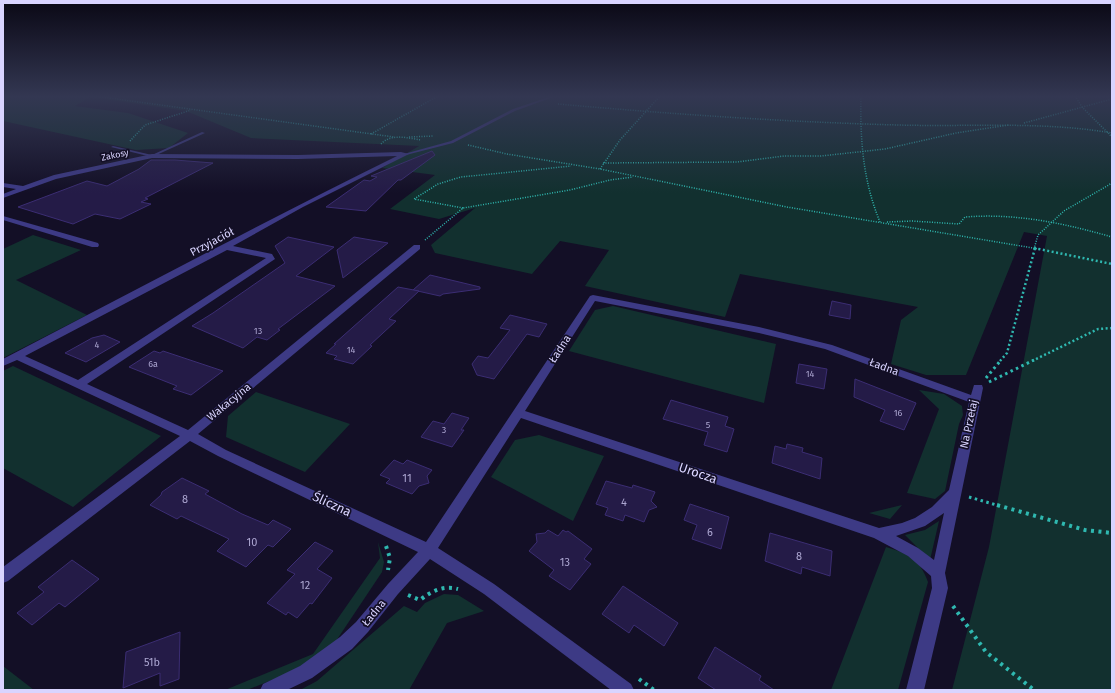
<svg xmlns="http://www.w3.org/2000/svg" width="1115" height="693" font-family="'Fira Sans',sans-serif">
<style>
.green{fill:#12302f}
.building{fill:#241b47;stroke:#3b2d73}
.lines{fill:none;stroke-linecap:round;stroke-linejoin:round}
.path-far3{stroke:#2fb8b0;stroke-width:1.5;stroke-dasharray:1 1.5;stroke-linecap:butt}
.path-far2{stroke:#2fb8b0;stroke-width:2.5;stroke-dasharray:2 2.5;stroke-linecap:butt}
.path-far1{stroke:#2fb8b0;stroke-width:3;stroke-dasharray:2.5 3.5;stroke-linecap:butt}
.path{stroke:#2fb8b0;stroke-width:4;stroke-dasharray:3 4.5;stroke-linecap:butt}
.service{fill:#3d3a85;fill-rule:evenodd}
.minor{fill:#3d3a85;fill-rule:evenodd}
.labels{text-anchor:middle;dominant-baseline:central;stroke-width:3.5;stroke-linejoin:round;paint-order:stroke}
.far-street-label{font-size:9px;fill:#d9d4ff;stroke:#130f26}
.number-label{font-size:9px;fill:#aca6d1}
.street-label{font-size:11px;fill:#d9d4ff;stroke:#130f26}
.near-number-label{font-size:11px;fill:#aca6d1}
.near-street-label{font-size:13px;fill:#d9d4ff;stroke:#130f26}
</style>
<rect width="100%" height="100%" fill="#130f26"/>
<g class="green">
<polygon points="3,96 1112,96 1112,690 952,690 989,547 1047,236 1024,232 966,375 926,375 891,364 901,320 918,307 740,274 725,317 585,286 609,250 560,241 532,274 435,253 431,245 475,208 439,219 390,209 435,175 382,168 419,146 251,138 186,111 90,97 75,106 128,113 188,133 169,148 136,150 3,121"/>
<polygon points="33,235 81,250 16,280 87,315 3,358 3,249"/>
<polygon points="613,306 776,344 764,403 569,351 595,310"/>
<polygon points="13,366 161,436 73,507 3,468 3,371"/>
<polygon points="919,390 944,394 962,406 963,415 959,424 945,491 935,499 907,493 939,409"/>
<polygon points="256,392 350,424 305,472 226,437 228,416"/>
<polygon points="539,435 604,456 573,521 491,477 515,440"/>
<polygon points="902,505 890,519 869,513"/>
<polygon points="939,521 930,560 905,535 925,530"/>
<polygon points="378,542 384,562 382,572 332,647 294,671 247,690 225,690 313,654 380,558"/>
<path d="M886,547C909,554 919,558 928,582L898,690H831Z"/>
<polygon points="444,594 458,595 484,611 447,623 409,690 300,690 317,681 404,606 417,612 425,603"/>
<polygon points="3,666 34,690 3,690"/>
</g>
<g class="building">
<polygon points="432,151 435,155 401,180 398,180 366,211 326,207 364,180 370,181 377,177 371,176"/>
<polygon points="151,160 175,160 213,163 145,198 148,199 141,202 151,204 120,219 95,214 73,224 18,207 87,181 107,186 139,169"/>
<polygon points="288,237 334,247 296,276 335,286 278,329 280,330 267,340 257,337 243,348 192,326 213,313 285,263 275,246"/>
<polygon points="354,237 388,243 343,278 337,250"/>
<polygon points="430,275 480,287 480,289 443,294 440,296 413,290"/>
<polygon points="398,287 419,291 389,319 396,321 370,345 372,346 353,364 334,359 337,356 326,353 336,344 334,344"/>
<polygon points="832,301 851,305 850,319 829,315"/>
<polygon points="510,315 547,324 539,337 527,334 494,379 477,375 472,364 478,356 488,358 510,330 500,328"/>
<polygon points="104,335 120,342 86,362 65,353 92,338"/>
<polygon points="154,351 160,353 163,351 223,371 191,395 173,389 177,386 129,367"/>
<polygon points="799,364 827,369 824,389 796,383"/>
<polygon points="855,379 916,403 904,430 880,421 885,410 854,397"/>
<polygon points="671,400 728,417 725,426 734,429 727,452 704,445 708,432 663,419"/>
<polygon points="452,413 469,418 461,430 464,430 452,447 421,437 433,421 444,424"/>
<polygon points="787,444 803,448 802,452 822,458 820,479 772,463 775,446 786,449"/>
<polygon points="394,460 403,464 407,460 432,470 427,476 429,483 419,486 412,494 386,483 390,479 380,475"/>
<polygon points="182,478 209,491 205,494 242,514 268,525 273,520 291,529 273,547 268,545 246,567 217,551 229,539 181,516 177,519 150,505 161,495 162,492"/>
<polygon points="606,481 632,488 633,485 655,492 651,501 657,507 649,510 644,522 625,515 623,521 605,515 608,508 596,504"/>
<polygon points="690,504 729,517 721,549 692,539 697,525 684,520"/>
<polygon points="548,530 558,536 563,530 566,532 568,531 592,549 584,559 591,564 570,590 549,576 554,570 529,551 537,542 536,534 545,533"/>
<polygon points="770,533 832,551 830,576 802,567 801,574 765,561"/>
<polygon points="315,542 333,551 317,569 332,578 312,604 310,603 297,618 288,612 286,615 267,603 295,574 287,570"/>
<polygon points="72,560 99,579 65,607 59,603 32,625 17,613 44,592 38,587"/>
<polygon points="623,586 678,623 664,646 634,625 629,633 602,614"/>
<polygon points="180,632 179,679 160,686 160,673 123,688 126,652"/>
<polygon points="715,647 761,676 759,680 774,690 716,690 698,678"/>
</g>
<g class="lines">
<g class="path-far3">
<polyline points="64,96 96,96"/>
<polyline points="95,96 394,137"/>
<polyline points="515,96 520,97"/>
<path d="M861,96C860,140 863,181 880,222"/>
<polyline points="1075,96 1082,107 1112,137"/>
<path d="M558,104C671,114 785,122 898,125C970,127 1041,121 1112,133"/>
<polyline points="1024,123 1112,99"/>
<polyline points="371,134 438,96"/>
<polyline points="409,137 434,136"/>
<polyline points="130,141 145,125 191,110"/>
<path d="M381,144C391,133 408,138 421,140"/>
<polyline points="468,145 507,154 600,169 787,207 1039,249"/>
<polyline points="603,163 737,162 784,156 821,156 885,149 956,133 1009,125"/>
<polyline points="600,169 620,140 660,96"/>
<polyline points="463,208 414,199 438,184 461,177 571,166"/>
<path d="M887,222L912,221L959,224L965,217C1016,213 1063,223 1112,237"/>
<polyline points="425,240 463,208 570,190 610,180 633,177"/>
<polyline points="1034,249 1038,235 1064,211 1112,183"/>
</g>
<g class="path-far2">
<polyline points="1034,248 1112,264"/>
<polyline points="1000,361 1007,353 1035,248"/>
<polyline points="1032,361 1098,329 1112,328"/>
</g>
<g class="path-far1">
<polyline points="986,378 1001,360"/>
<polyline points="989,382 1034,360"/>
<polyline points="969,497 1000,506"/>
</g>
<g class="path">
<polyline points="997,505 1085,530 1112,533"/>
<polyline points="386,546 390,558 388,570"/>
<path d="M408,595L420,600C432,591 443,585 458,589"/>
<polyline points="953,606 986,652 1034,690"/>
<polyline points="639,679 654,690"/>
</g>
<g class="service">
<polygon points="552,96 556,96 515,111 453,143 406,155 404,154 451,141 513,109"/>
<polygon points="202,132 205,133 152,157 111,147 113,146 152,155"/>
</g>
<g class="minor">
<path d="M401,152L409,154L303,207L233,246L272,254L275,259L87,384L188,430L414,245H420V249L198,434L226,450L426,542L590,296L593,295L759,327L832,345L971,395L974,385H982L983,388L945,573L948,588L924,690H906L932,588L931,576L908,556L874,538L521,418L438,548L494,584L631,684L634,690H611L484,594L430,559L398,594L368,632L352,649L312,678L287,690H260L263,684L300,666L340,637L356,622L388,584L418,552L218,456L190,441L8,581L3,583V567L180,436L17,360L3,366V359C134,291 265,221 397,156L298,159L152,158L56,179L3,198V194L16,189L3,187V183L23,186L54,175L152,154L298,155ZM227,250L266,258L78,380L25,356ZM595,301L759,333L825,349L969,402L949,490L932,507L915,518L902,523L879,528L525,411ZM944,513L934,560L918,548L896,536L925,526Z"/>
<polygon points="3,216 98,243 99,245 98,247 92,247 3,220"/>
</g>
</g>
<linearGradient id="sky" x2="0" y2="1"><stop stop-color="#0a0815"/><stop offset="0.5" stop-color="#333752"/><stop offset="1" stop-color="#333752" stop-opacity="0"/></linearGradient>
<rect width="1115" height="193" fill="url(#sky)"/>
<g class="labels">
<g class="far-street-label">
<text transform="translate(115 155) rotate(-12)">Zakosy</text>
</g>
<g class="number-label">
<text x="258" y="331">13</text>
<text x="97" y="345">4</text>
<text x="351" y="350">14</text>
<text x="153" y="364">6a</text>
<text x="810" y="374">14</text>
<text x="898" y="413">16</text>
<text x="708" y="425">5</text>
<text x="444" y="430">3</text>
</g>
<g class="street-label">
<text transform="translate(212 242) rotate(-28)">Przyjaciół</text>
<text transform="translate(560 349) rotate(-57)">Ładna</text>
<text transform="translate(884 367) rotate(20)">Ładna</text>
<text transform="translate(229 402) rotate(-39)">Wakacyjna</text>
<text transform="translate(969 424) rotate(-78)">Na Przełaj</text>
<text transform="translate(374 613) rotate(-51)">Ładna</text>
</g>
<g class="near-number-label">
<text x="407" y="478">11</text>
<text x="185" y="499">8</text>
<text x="624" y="502">4</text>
<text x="710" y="532">6</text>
<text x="252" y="542">10</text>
<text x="799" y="556">8</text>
<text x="565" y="562">13</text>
<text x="305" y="585">12</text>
<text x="152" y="662">51b</text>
</g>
<g class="near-street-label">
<text transform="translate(698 473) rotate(19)">Urocza</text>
<text transform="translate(332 504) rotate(25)">Śliczna</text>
</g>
</g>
<rect width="1115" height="693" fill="none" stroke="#d9d4ff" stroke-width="8"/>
</svg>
